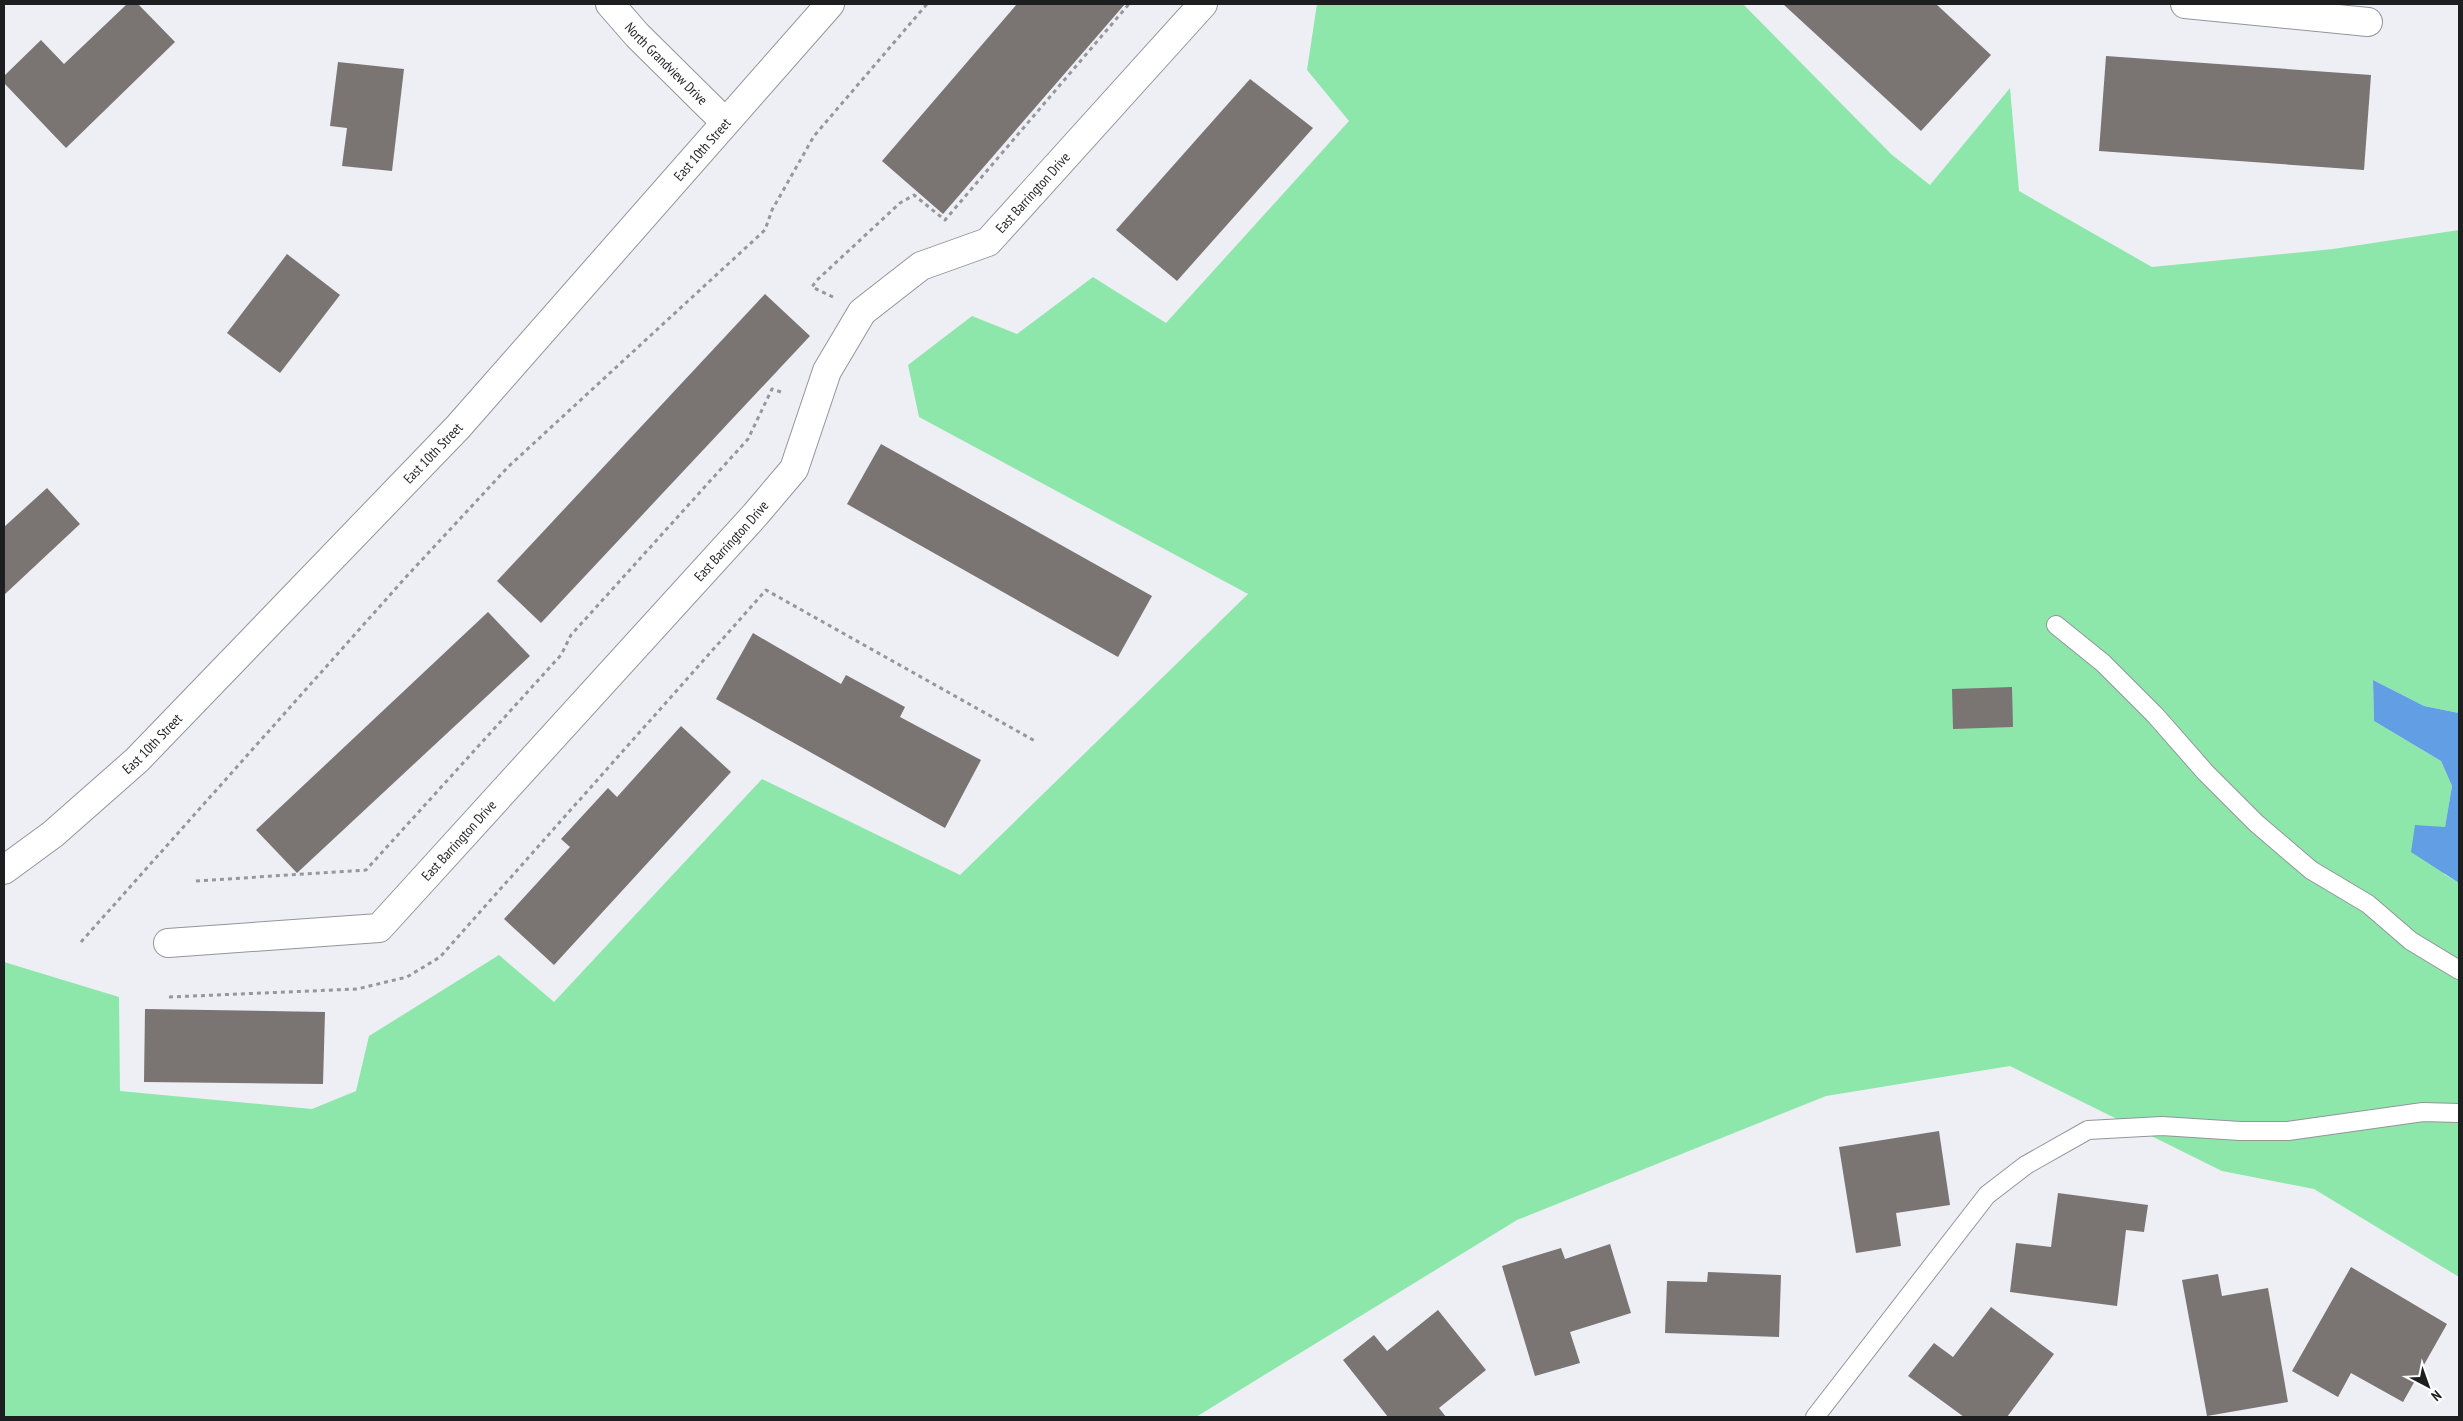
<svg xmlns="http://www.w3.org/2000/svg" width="2463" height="1421" font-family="'PT Sans Narrow',sans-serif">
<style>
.green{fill:#8ee7aa}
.water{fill:#629ee4}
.building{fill:#7a7473}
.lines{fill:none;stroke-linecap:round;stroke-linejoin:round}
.service-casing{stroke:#92959a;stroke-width:20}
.minor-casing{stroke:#92959a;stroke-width:30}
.primary-casing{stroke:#92959a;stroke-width:30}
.path{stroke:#96979c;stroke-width:3;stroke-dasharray:4 4;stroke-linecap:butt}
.service{stroke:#fff;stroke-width:18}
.minor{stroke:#fff;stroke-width:28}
.primary{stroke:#fff;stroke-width:28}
.labels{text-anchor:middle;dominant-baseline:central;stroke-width:5;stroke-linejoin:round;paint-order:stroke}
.street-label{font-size:14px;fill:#1d1e20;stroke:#fff}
</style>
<rect width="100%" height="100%" fill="#edeff5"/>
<polygon class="green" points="1317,4 1743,4 1891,154 1930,185 2010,88 2019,191 2152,267 2333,249 2459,230 2459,713 2424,706 2373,680 2374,721 2441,761 2452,786 2445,827 2444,874 2459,883 2459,1277 2314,1189 2222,1171 2010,1066 1826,1096 1517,1220 1196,1417 4,1417 4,962 119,997 120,1091 312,1109 356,1091 369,1036 499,955 554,1002 762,779 960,875 1248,594 919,417 908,365 972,316 1017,334 1093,277 1166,323 1349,121 1307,70"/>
<polygon class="water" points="2373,680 2424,706 2459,713 2459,883 2411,852 2415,825 2445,827 2452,786 2441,761 2374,721"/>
<g class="building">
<polygon points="127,4 138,4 175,42 66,148 4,83 4,76 41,40 64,64"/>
<polygon points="1017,4 1125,4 943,214 882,161"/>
<polygon points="1783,4 1936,4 1991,55 1921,131"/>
<polygon points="2106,56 2371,75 2364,170 2099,151"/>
<polygon points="338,62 404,69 392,171 342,166 347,128 330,126"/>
<polygon points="1250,79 1313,128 1177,281 1116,230"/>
<polygon points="287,254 340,295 280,373 227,333"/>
<polygon points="765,294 810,336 541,623 497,581"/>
<polygon points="881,444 1152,596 1118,657 847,504"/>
<polygon points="47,488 80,524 4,595 4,527"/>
<polygon points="488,612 530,656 297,873 256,830"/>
<polygon points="753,633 841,684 846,675 905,707 900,717 981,760 945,828 716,699"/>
<polygon points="2012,687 2013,727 1953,729 1952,689"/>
<polygon points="681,726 731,772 554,965 504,919 570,847 561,839 608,788 617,797"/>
<polygon points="145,1009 325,1012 323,1084 144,1082"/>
<polygon points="1939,1131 1950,1205 1896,1213 1901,1246 1856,1253 1839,1147"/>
<polygon points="2058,1193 2148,1205 2144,1232 2126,1230 2117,1306 2010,1292 2016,1243 2051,1247"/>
<polygon points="1610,1244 1631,1313 1570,1332 1580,1363 1535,1376 1502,1266 1561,1248 1565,1259"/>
<polygon points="2351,1267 2447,1324 2403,1402 2351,1373 2338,1397 2292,1371"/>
<polygon points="1708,1272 1781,1275 1779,1337 1665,1333 1667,1281 1707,1282"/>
<polygon points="2218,1274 2222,1296 2268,1288 2288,1402 2207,1416 2182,1280"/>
<polygon points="1991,1307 2054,1354 2007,1417 1964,1417 1908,1376 1934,1343 1953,1357"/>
<polygon points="1438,1310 1486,1370 1439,1408 1446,1417 1388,1417 1343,1360 1374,1335 1387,1351"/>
</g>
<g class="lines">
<g class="service-casing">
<g id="service">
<polyline points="2056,625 2103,663 2155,715 2206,773 2256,823 2311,870 2368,904 2411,941 2459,970"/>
<polyline points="1815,1417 1987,1195 2026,1165 2088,1130 2162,1126 2240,1131 2288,1131 2423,1112 2459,1113"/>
</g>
</g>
<g class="minor-casing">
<g id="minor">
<path id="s1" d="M610,4L637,35L725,122"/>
<polyline points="2185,4 2368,22"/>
<path id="s2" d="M168,943L379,928L755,515L794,469L827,371L862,312L921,266L988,242L1203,4"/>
</g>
</g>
<g class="primary-casing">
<g id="primary">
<path id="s3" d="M4,870L53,834L137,760L458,427L830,4"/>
</g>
</g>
<g class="path">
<polyline points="833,297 812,287 816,281 900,203 914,195 945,220 1129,4"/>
<polyline points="196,881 366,870 561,655 571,635 748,439 772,389 784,393"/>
<polyline points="81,942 406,577 508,467 765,230 772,210 814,136 927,4"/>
<polyline points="169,997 357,989 407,977 440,957 766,590 1035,741"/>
</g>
<use href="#service" class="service"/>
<use href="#minor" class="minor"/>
<use href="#primary" class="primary"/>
</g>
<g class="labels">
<g class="street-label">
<text stroke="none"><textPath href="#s1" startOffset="82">North Grandview Drive</textPath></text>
<text stroke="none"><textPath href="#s3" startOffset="1005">East 10th Street</textPath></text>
<text stroke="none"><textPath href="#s2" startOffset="1215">East Barrington Drive</textPath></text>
<text stroke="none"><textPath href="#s3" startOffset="599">East 10th Street</textPath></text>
<text stroke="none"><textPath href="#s2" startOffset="735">East Barrington Drive</textPath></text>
<text stroke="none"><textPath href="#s3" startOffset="195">East 10th Street</textPath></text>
<text stroke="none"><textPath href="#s2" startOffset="330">East Barrington Drive</textPath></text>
</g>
</g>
<rect width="2463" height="1421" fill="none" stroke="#1d1e20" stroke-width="10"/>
<g transform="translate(2428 1386) rotate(139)" stroke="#ffffff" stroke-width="4" paint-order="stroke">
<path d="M0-4L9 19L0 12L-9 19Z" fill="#1d1e20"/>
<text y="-8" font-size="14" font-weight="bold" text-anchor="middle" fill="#1d1e20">N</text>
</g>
</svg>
